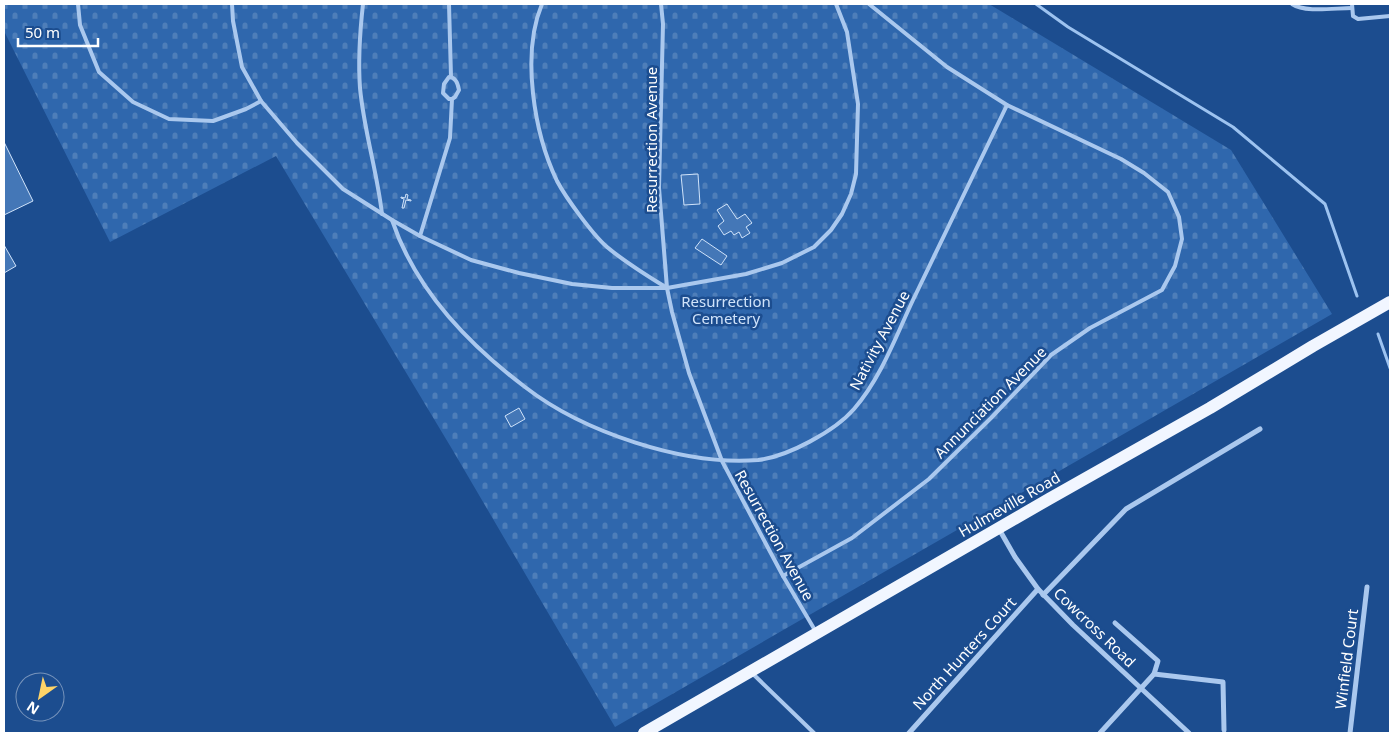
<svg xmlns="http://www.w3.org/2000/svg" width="1394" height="737" font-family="'Noto Sans',sans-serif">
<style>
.cemetery{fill:url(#cemetery-stones)}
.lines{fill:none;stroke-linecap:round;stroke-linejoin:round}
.stream{stroke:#9dc3f0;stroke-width:3}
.building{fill:#4477b7;stroke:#d0e3fa}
.lane{stroke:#aac8ee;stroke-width:4}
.street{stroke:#aac8ee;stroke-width:5}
.primary{stroke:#f1f6ff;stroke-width:12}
.labels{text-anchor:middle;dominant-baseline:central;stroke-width:5;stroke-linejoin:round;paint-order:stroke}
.street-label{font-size:15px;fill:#fff;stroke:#1c4d8f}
.park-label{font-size:15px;fill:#d0e3fa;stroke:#1c4d8f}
</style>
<defs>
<pattern id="cemetery-stones" width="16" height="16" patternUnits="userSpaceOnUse" patternTransform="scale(1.25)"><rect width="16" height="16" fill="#2f67ad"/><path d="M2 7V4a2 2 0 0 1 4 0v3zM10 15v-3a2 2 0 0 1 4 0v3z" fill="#4e7eb9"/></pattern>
</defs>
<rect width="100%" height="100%" fill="#1c4d8f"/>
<polygon class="cemetery" points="4,4 989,4 1231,150 1332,314 615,727 452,449 276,156 110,242 4,31"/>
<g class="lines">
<g class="stream">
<polyline points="1036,4 1068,27 1233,127 1325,204 1357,296"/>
<polyline points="1378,334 1390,368"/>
</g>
</g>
<g class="building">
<polygon points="4,142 33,201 4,215"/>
<polygon points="698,174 700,204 684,205 681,175"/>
<polygon points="406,194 408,195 407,199 411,200 411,201 406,200 404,208 402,208 404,199 401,198 401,197 405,198"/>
<polygon points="727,204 737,219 745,214 752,223 746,227 750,233 742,238 739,232 734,235 731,231 724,235 718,226 724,221 717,210"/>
<polygon points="702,239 727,256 721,265 695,248"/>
<polygon points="4,245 16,266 4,273"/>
<polygon points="519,408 525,419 511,427 505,416"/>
</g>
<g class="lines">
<g class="lane">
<polyline points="78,4 80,25 99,72 133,102 169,119 213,121 246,109 261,101"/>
<polyline points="232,4 233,21 242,67 261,101 297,143 343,189 392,220 420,236 471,260 519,273 572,284 612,288 667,288 746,274 782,263 814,247 831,230 842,214 851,194 856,174 858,104 847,32 836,4"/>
<path d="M363,4C360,31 358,61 360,88C364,131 377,171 382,214"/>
<polyline points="449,4 451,77"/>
<path d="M542,4C521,54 534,133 557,181C566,198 593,235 607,247C626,263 646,275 667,288"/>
<polyline points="661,4 663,24 659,188 667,288 672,312 689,373 722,461 783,576 816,632"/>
<path d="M1292,4C1305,13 1335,8 1352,8"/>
<polyline points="1352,4 1353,16 1358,19 1390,16"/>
<path d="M392,220C415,289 468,344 525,387C583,432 684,466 758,460C787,457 835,431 854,409C881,378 896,336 913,300C944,235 976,170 1007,105"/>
<path d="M420,236L450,138L452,99L455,97L459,90C458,84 456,77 449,77L444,84L443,93L449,99H452"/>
<polyline points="783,576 852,538 929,479 991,418 1051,355 1090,328 1162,290 1175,266 1182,239 1179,217 1168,192 1144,173 1121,159 1007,105 947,67 869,4"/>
<polyline points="753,674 814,733"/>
</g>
<g class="street">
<polyline points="999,529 1015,557 1038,589 1073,625 1189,733"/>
<polyline points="1043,595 1126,509 1260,429"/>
<polyline points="1115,623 1158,661 1154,674"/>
<polyline points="909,733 1038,589"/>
<polyline points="1100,733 1154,674 1223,682 1224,730"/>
<polyline points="1350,733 1367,587"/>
</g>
<polyline class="primary" points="644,733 1049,499 1210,408 1313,346 1390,302"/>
</g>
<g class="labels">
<g class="street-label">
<text transform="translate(651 140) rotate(-90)">Resurrection Avenue</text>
<text transform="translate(879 340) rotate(-62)">Nativity Avenue</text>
<text transform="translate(990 402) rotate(-45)">Annunciation Avenue</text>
<text transform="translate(1009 504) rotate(-30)">Hulmeville Road</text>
<text transform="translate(775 535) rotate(61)">Resurrection Avenue</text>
<text transform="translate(1095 627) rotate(44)">Cowcross Road</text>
<text transform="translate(964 653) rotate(-48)">North Hunters Court</text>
<text transform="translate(1346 659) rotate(-83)">Winfield Court</text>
</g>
<g class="park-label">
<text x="726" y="301">Resurrection<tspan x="726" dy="17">Cemetery</tspan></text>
</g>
</g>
<rect width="1394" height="737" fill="none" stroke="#ffffff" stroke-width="10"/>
<g transform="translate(40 697) rotate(213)"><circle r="24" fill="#1c4d8f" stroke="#7794bc"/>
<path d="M0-4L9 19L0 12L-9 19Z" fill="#fed468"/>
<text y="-8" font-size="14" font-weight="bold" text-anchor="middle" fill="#ffffff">N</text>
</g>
<path d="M18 38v8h80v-8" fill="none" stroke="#ffffff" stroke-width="2.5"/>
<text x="25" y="38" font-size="15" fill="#ffffff" stroke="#1c4d8f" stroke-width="4" paint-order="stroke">50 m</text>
</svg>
